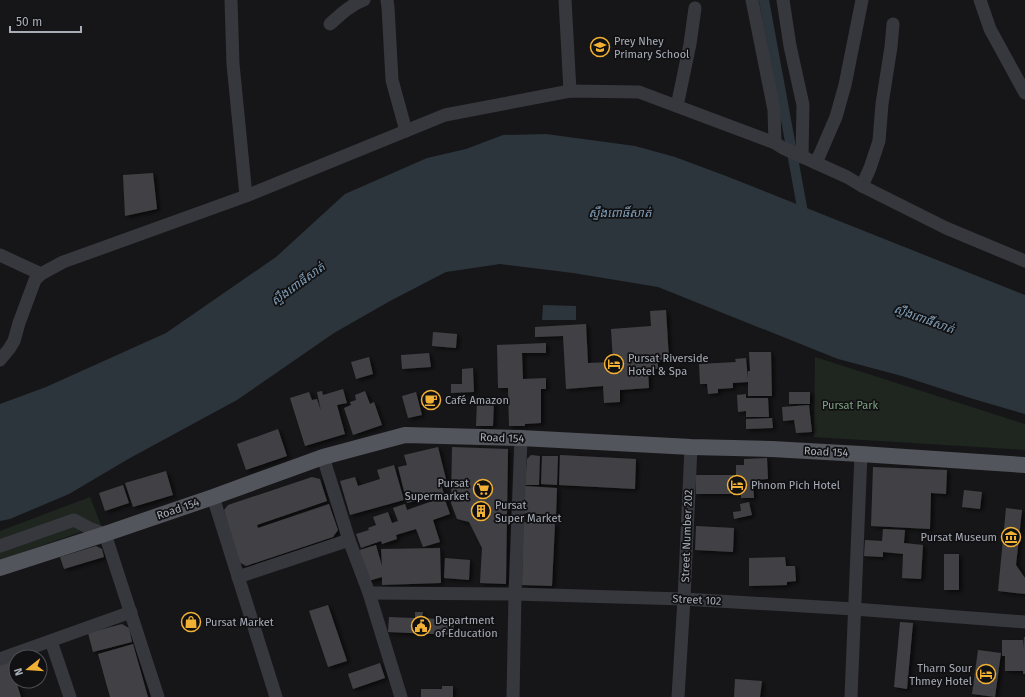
<svg xmlns="http://www.w3.org/2000/svg" width="1025" height="697" font-family="'Fira Sans','Noto Sans Khmer',sans-serif">
<style>
.green{fill:#1e261f}
.water{fill:#2c353c}
.lines{fill:none;stroke-linecap:round;stroke-linejoin:round}
.canal{stroke:#2c353c;stroke-width:10}
.building{fill:#404145;filter:url(#shadow)}
.minor{stroke:#37383d;stroke-width:13}
.major{stroke:#53555c;stroke-width:16}
.labels{text-anchor:middle;dominant-baseline:central;stroke-width:3.5;stroke-linejoin:round;paint-order:stroke}
.poi-label{font-size:11px;fill:#a8adb8;stroke:#111113;text-anchor:start}
.park-label{font-size:11px;fill:#7fa381;stroke:#111113}
.street-label{font-size:11px;fill:#a8adb8;stroke:#111113}
.water-label{font-size:12px;font-style:italic;fill:#7f9bb3;stroke:#111113}
</style>
<defs>
<filter id="shadow"><feDropShadow dx="3" dy="2" stdDeviation="2" flood-color="#0009"/></filter>
</defs>
<rect width="100%" height="100%" fill="#161618"/>
<g class="green">
<polygon points="815,357 1025,424 1025,450 814,437"/>
<polygon points="90,497 101,525 0,560 0,531"/>
</g>
<g class="water">
<polygon points="546,134 635,146 675,157 726,176 1025,295 1025,414 970,398 902,376 838,359 658,287 573,273 500,264 446,272 390,301 334,333 237,400 130,458 69,494 10,519 0,521 0,404 46,387 166,333 276,257 345,194 427,158 466,149 503,135"/>
<polygon points="543,305 576,306 576,320 542,320"/>
</g>
<g class="lines">
<polyline class="canal" points="764,0 804,218"/>
</g>
<g class="building">
<polygon points="153,173 157,209 125,216 123,175"/>
<polygon points="666,310 669,359 658,360 658,369 648,369 649,388 620,390 620,402 604,403 603,386 566,389 563,336 535,337 535,327 586,324 588,363 613,362 611,329 651,326 650,311"/>
<polygon points="433,332 457,334 456,348 432,346"/>
<polygon points="546,343 546,353 522,353 523,379 546,378 546,389 541,389 541,423 525,424 525,426 509,426 508,388 498,388 497,345"/>
<polygon points="749,352 771,352 772,396 748,396 748,382 733,383 733,388 718,389 718,393 708,394 707,384 700,384 699,364 736,362 735,359 746,358 748,379 748,371 750,371"/>
<polygon points="429,353 431,367 402,369 401,355"/>
<polygon points="369,357 373,374 356,379 351,362"/>
<polygon points="473,368 474,392 451,393 451,384 462,384 462,369"/>
<polygon points="343,389 347,403 337,405 345,434 305,446 290,398 309,392 312,400 317,399 321,411 317,392 322,391 323,395"/>
<polygon points="365,391 370,404 374,402 382,425 353,435 344,408 351,405 350,402 356,400 355,395"/>
<polygon points="416,392 422,415 408,418 402,396"/>
<rect x="789" y="392" width="21" height="12"/>
<polygon points="746,394 746,398 768,398 769,417 746,417 746,411 738,412 737,395"/>
<polygon points="477,401 494,401 493,426 476,426"/>
<polygon points="809,405 812,432 796,433 794,420 783,421 782,407"/>
<polygon points="772,418 773,428 746,429 746,419"/>
<polygon points="278,429 287,456 246,470 237,444"/>
<polygon points="438,447 446,479 440,481 444,494 407,503 398,467 407,465 404,455"/>
<polygon points="452,447 508,449 506,584 480,583 482,548 469,522 457,519 451,503"/>
<polygon points="531,455 540,456 539,485 525,485 527,459"/>
<polygon points="560,455 636,459 635,489 559,485"/>
<polygon points="542,456 558,456 557,485 541,484"/>
<polygon points="767,458 768,479 753,480 754,498 741,498 741,475 736,475 736,465 744,465 744,459"/>
<polygon points="394,465 404,500 350,515 340,481 355,477 358,486 380,479 377,470"/>
<polygon points="873,467 947,470 946,494 931,493 930,529 871,526"/>
<polygon points="166,471 173,495 133,507 125,483"/>
<polygon points="696,475 733,475 733,487 739,487 739,494 696,494"/>
<polygon points="312,477 320,479 327,501 257,525 258,528 329,504 338,530 333,537 246,566 239,562 224,510 228,505"/>
<polygon points="123,485 129,503 105,511 99,493"/>
<polygon points="525,486 557,488 556,515 523,513"/>
<polygon points="964,490 982,492 980,509 962,507"/>
<polygon points="444,497 450,514 433,520 440,542 423,547 416,529 396,535 397,539 382,544 381,541 361,548 356,534 369,530 368,528 376,525 373,517 388,512 392,523 398,521 393,508 405,504 407,510"/>
<polygon points="749,502 752,515 734,519 733,512 741,511 740,504"/>
<polygon points="1006,508 1022,510 1016,565 1025,578 1025,594 998,591"/>
<polygon points="523,522 555,524 552,586 522,585"/>
<polygon points="696,526 734,528 733,552 695,550"/>
<polygon points="883,529 905,530 904,543 923,545 921,579 902,578 903,554 883,552 883,557 864,556 865,540 882,541"/>
<polygon points="376,545 382,566 381,549 440,548 441,583 382,585 382,577 365,582 356,551"/>
<polygon points="96,546 102,549 104,557 64,569 60,557"/>
<rect x="944" y="554" width="15" height="36"/>
<polygon points="785,557 786,566 795,566 796,581 787,582 787,585 749,586 749,558"/>
<polygon points="445,558 470,560 469,580 444,578"/>
<polygon points="328,605 347,661 328,667 309,611"/>
<polygon points="415,612 423,612 422,618 454,620 454,635 388,632 389,617 415,618"/>
<polygon points="900,622 913,623 907,689 894,687"/>
<polygon points="122,624 129,628 132,642 93,652 88,633"/>
<polygon points="1024,637 1025,637 1025,674 1023,674 1023,671 1005,671 1005,656 1002,656 1002,640 1023,640 1023,650"/>
<polygon points="133,644 148,697 110,697 98,654"/>
<polygon points="978,650 1001,653 995,697 972,694"/>
<polygon points="12,661 16,673 16,681 19,681 19,683 17,684 21,697 0,697 0,665"/>
<polygon points="380,663 385,678 353,689 348,674"/>
<polygon points="735,679 762,681 760,697 734,697"/>
<polygon points="442,686 453,686 453,697 421,697 421,689 442,689"/>
</g>
<g class="lines">
<g class="minor">
<polyline points="231,0 233,64 246,196"/>
<polyline points="387,0 388,7 392,80 406,131"/>
<polyline points="565,0 570,91"/>
<polyline points="752,0 774,110 775,143"/>
<polyline points="783,0 790,46 803,105 802,157"/>
<polyline points="980,0 990,29 1025,93"/>
<path d="M330,24C340,15 350,5 364,0"/>
<polyline points="677,106 690,44 695,8"/>
<polyline points="816,163 836,117 845,85 862,0"/>
<polyline points="862,186 870,168 879,141 882,104 891,47 893,24"/>
<polyline points="0,255 41,274"/>
<polyline points="0,360 9,349 14,341 19,323 35,280 41,274 63,262 246,196 445,115 570,91 639,92 775,143 783,148 847,177 862,186 946,228 1025,261"/>
<polyline points="323,457 349,540 369,593 401,697"/>
<polyline points="213,497 276,697"/>
<polyline points="0,546 74,520 89,528 105,534 158,697"/>
<polyline points="238,577 349,540"/>
<polyline points="369,593 515,594 684,599 854,609 1025,622"/>
<polyline points="51,641 70,697"/>
<polyline points="0,659 131,612"/>
<polyline points="513,697 515,594 521,438"/>
<polyline points="678,697 684,599 691,447"/>
<polyline points="851,697 861,454"/>
</g>
<polyline class="major" points="0,568 105,534 213,497 323,457 405,435 521,438 691,447 772,449 861,454 1025,465"/>
</g>
<defs>
<g id="school-ring" transform="scale(1)"><circle r="9.5" fill="#111113" stroke="#f2b134" stroke-width="1.5"/><path d="M0-5L7-2L0 1L-7-2ZM-4 1L0 2.5L4 1V4Q0 6-4 4Z" fill="#f2b134"/></g>
<g id="hotel-ring" transform="scale(1)"><circle r="9.5" fill="#111113" stroke="#f2b134" stroke-width="1.5"/><path d="M-6-4.5h1.5V1H6V5H4.5V3h-9V5H-6ZM-4 0a1.8 1.8 0 1 1 3.6 0ZM.5 0V-2.5h3Q6-2.5 6 0Z" fill="#f2b134"/></g>
<g id="cafe-ring" transform="scale(1)"><circle r="9.5" fill="#111113" stroke="#f2b134" stroke-width="1.5"/><path d="M-5.5-4.5H6V0H3Q3 3.5 0 3.5H-2.5Q-5.5 3.5-5.5 0ZM3-3.2v2h1.7v-2ZM-6 4.5H4V6H-6Z" fill="#f2b134"/></g>
<g id="supermarket-ring" transform="scale(1)"><circle r="9.5" fill="#111113" stroke="#f2b134" stroke-width="1.5"/><path d="M-6-5.5h2.5l.6 2H6L4.5 2H-2.5L-4.4-4H-6ZM-1.5 3.2a1.3 1.3 0 1 0 .1 0ZM3 3.2a1.3 1.3 0 1 0 .1 0Z" fill="#f2b134"/></g>
<g id="building-ring" transform="scale(1)"><circle r="9.5" fill="#111113" stroke="#f2b134" stroke-width="1.5"/><path d="M-4-6H4V6H1V3H-1V6H-4ZM-2.5-4.3h1.7v1.8h-1.7ZM.8-4.3h1.7v1.8H.8ZM-2.5-1h1.7V.8h-1.7ZM.8-1h1.7V.8H.8Z" fill="#f2b134"/></g>
<g id="museum-ring" transform="scale(1)"><circle r="9.5" fill="#111113" stroke="#f2b134" stroke-width="1.5"/><path d="M0-6L6-3V-2H-6V-3ZM-5-1h2V3h-2ZM-1-1h2V3h-2ZM3-1h2V3H3ZM-6 4H6V6H-6Z" fill="#f2b134"/></g>
<g id="shop-ring" transform="scale(1)"><circle r="9.5" fill="#111113" stroke="#f2b134" stroke-width="1.5"/><path d="M-5-2.5h2.3a2.7 3.5 0 0 1 5.4 0H5L5.5 6h-11ZM-1.5-2.5h3a1.5 2.3 0 0 0-3 0Z" fill="#f2b134"/></g>
<g id="civic-ring" transform="scale(1)"><circle r="9.5" fill="#111113" stroke="#f2b134" stroke-width="1.5"/><path d="M-.6-6.5H3V-4.5H.6V-3L4-1V1h2V6H-6V1h2V-1L-.6-3ZM-1.2 2.5V6h2.4V2.5Z" fill="#f2b134"/></g>
</defs>
<g fill-rule="evenodd">
<use href="#school-ring" x="600" y="47"/>
<use href="#hotel-ring" x="614" y="364"/>
<use href="#cafe-ring" x="431" y="400"/>
<use href="#hotel-ring" x="737" y="485"/>
<use href="#supermarket-ring" x="483" y="489"/>
<use href="#building-ring" x="481" y="511"/>
<use href="#museum-ring" x="1011" y="537"/>
<use href="#shop-ring" x="191" y="622"/>
<use href="#civic-ring" x="421" y="626"/>
<use href="#hotel-ring" x="986" y="674"/>
</g>
<g class="labels">
<g class="poi-label">
<text x="614" y="41">Prey Nhey<tspan x="614" dy="13">Primary School</tspan></text>
<text x="628" y="358">Pursat Riverside<tspan x="628" dy="13">Hotel &amp; Spa</tspan></text>
<text x="445" y="400">Café Amazon</text>
<text x="469" y="483" text-anchor="end">Pursat<tspan x="469" dy="13">Supermarket</tspan></text>
<text x="751" y="485">Phnom Pich Hotel</text>
<text x="495" y="505">Pursat<tspan x="495" dy="13">Super Market</tspan></text>
<text x="997" y="537" text-anchor="end">Pursat Museum</text>
<text x="435" y="620">Department<tspan x="435" dy="13">of Education</tspan></text>
<text x="205" y="622">Pursat Market</text>
<text x="972" y="668" text-anchor="end">Tharn Sour<tspan x="972" dy="13">Thmey Hotel</tspan></text>
</g>
<g class="park-label">
<text x="850" y="405">Pursat Park</text>
</g>
<g class="street-label">
<text transform="translate(502 438) rotate(2)">Road 154</text>
<text transform="translate(826 452) rotate(3)">Road 154</text>
<text transform="translate(178 509) rotate(-19)">Road 154</text>
<text transform="translate(687 536) rotate(-88)">Street Number 202</text>
<text transform="translate(697 600) rotate(3)">Street 102</text>
</g>
<g class="water-label">
<text x="620" y="213">ស្ទឹងពោធិ៍សាត់</text>
<text transform="translate(298 284) rotate(-36)">ស្ទឹងពោធិ៍សាត់</text>
<text transform="translate(924 319) rotate(20)">ស្ទឹងពោធិ៍សាត់</text>
</g>
</g>
<g transform="translate(28 669) rotate(253)"><circle r="19" fill="#111113" stroke="#4d4f55"/>
<path d="M0-3L7 15L0 10L-7 15Z" fill="#f2b134"/>
<text y="-6" font-size="11" font-weight="bold" text-anchor="middle" fill="#a8adb8">N</text>
</g>
<path d="M10 26v6h71v-6" fill="none" stroke="#a8adb8" stroke-width="2"/>
<text x="16" y="26" font-size="12" fill="#a8adb8" stroke="#111113" stroke-width="3" paint-order="stroke">50 m</text>
</svg>
